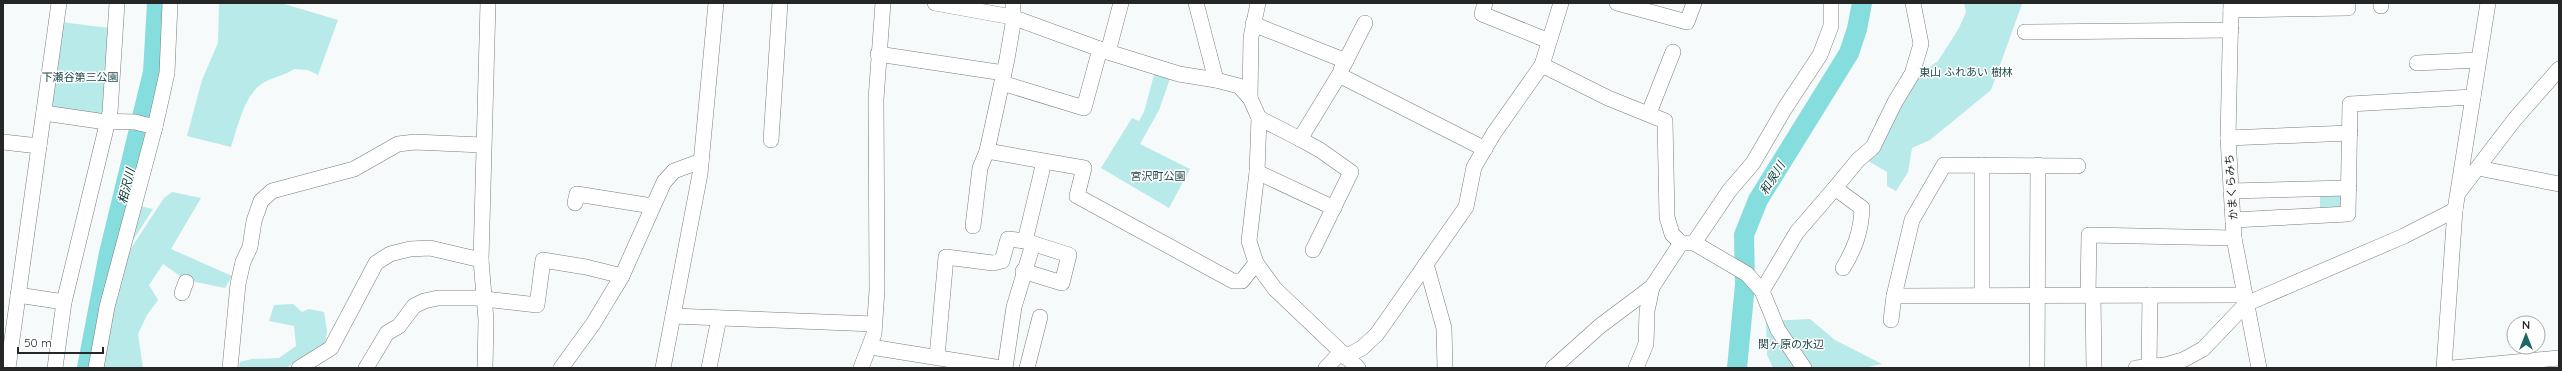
<svg xmlns="http://www.w3.org/2000/svg" width="2562" height="371" font-family="Quicksand,'Noto Sans JP',sans-serif">
<style>
.green{fill:#b7eae9}
.lines{fill:none;stroke-linecap:round;stroke-linejoin:round}
.river{stroke:#85dedd;stroke-width:20}
.minor-casing{stroke:#7a7e7e;stroke-width:16}
.minor{stroke:#fff;stroke-width:15}
.labels{text-anchor:middle;dominant-baseline:central;stroke-width:3;stroke-linejoin:round;paint-order:stroke}
.park-label{font-size:11px;fill:#1d4646;stroke:#fff}
.street-label{font-size:11px;fill:#252626;stroke:#fff}
.water-label{font-size:12px;font-style:italic;fill:#0c3838;stroke:#fff}
</style>
<rect width="100%" height="100%" fill="#f6fafa"/>
<g class="green">
<path d="M219,3H281L338,20L318,75L308,70L294,69C284,76 269,78 260,85C243,99 238,127 231,147L187,136L202,80L218,43Z"/>
<polygon points="1964,3 2022,4 1991,90 1930,140 1912,148 1908,172 1896,191 1887,186 1887,172 1870,162 1865,153 1877,119 1915,77 1938,61 1959,28 1966,12"/>
<polygon points="61,22 109,28 103,115 49,109"/>
<polygon points="1155,71 1171,76 1159,110 1140,144 1190,169 1169,208 1101,168 1132,118 1139,121 1144,112"/>
<polygon points="172,192 201,198 171,249 232,276 225,288 186,280 163,264 149,285 158,300 147,315 138,334 143,368 101,368 126,256 164,198"/>
<polygon points="2320,194 2346,194 2346,208 2320,209"/>
<polygon points="140,206 153,209 128,248"/>
<polygon points="293,304 302,312 309,309 324,312 327,331 325,345 286,368 239,368 240,362 252,359 279,358 296,346 294,326 269,321 274,305"/>
<polygon points="1810,319 1835,340 1882,364 1864,368 1773,368 1767,355 1766,321"/>
</g>
<g class="lines">
<g class="river">
<polyline points="87,368 109,253 153,72 157,3"/>
<polyline points="1737,368 1745,285 1744,235 1758,200 1849,53 1857,29 1862,3"/>
</g>
<g class="minor-casing">
<g id="minor">
<polyline points="935,3 1012,17 1108,52 1179,74 1216,80 1239,86 1250,98 1259,118 1257,172 1249,241 1256,263 1275,289 1358,368"/>
<polyline points="1196,3 1216,80"/>
<polyline points="1485,3 1482,14 1549,41"/>
<polyline points="1617,3 1687,22 1694,3"/>
<polyline points="2231,3 2228,138 2234,238 2259,368"/>
<polyline points="2381,3 2381,6"/>
<polyline points="2231,10 2348,8 2347,3"/>
<polyline points="1253,24 1346,61"/>
<polyline points="2025,32 2231,30"/>
<polyline points="1108,52 1121,3"/>
<polyline points="878,54 1004,73"/>
<polyline points="2417,63 2478,60"/>
<polyline points="1542,65 1608,98 1665,121 1667,217 1672,234 1681,243"/>
<polyline points="1341,70 1365,23"/>
<polyline points="1002,83 1084,108 1100,49"/>
<polyline points="1250,98 1251,37 1258,3"/>
<polyline points="44,113 99,121 135,122 155,127"/>
<polyline points="1649,113 1673,52"/>
<polyline points="1259,118 1300,139 1339,75 1485,149"/>
<polyline points="2228,138 2350,133"/>
<polyline points="1300,139 1320,150 1351,172 1313,250"/>
<polyline points="771,140 780,3"/>
<polyline points="3,142 39,146"/>
<polyline points="987,151 1084,168 1077,196 1233,281 1242,281 1256,263"/>
<polyline points="1982,165 1982,295"/>
<polyline points="2478,168 2559,184"/>
<polyline points="1257,172 1334,208"/>
<polyline points="1835,188 1858,160 1873,147 1895,102 1912,74 1921,44 1913,3"/>
<polyline points="2231,191 2349,188"/>
<polyline points="2459,192 2515,119 2559,69"/>
<polyline points="575,203 577,194 652,206"/>
<polyline points="2233,220 2348,214 2350,104 2473,97"/>
<polyline points="973,226 980,168 987,151 1007,59 1013,24 1013,3"/>
<polyline points="1025,241 1044,162"/>
<polyline points="1426,264 1444,328 1445,368"/>
<path d="M1762,291L1797,232L1835,188L1862,208C1861,232 1855,248 1843,268"/>
<polyline points="182,293 186,282"/>
<polyline points="18,295 64,302"/>
<polyline points="2088,295 2089,235 2234,238"/>
<polyline points="2093,295 2094,368"/>
<polyline points="1894,296 2243,295"/>
<polyline points="673,316 874,324"/>
<polyline points="1891,320 1894,296 1912,220 1944,165 2078,166"/>
<polyline points="871,347 1001,368"/>
<polyline points="937,357 946,257 993,263 1002,261 1008,239 1025,241 1069,255 1062,283 1023,271"/>
<polyline points="1345,357 1362,348 1377,334 1466,207 1474,167 1494,133 1542,65 1561,3"/>
<polyline points="2149,367 2150,295"/>
<polyline points="8,368 59,3"/>
<polyline points="55,368 64,302 110,112 117,3"/>
<polyline points="96,368 107,307 155,127 167,73 170,3"/>
<polyline points="230,368 238,284 243,262 250,247 254,221 261,201 272,191 354,169 398,144 415,142 482,145"/>
<polyline points="299,368 331,348 376,263 390,254 410,249 430,248 481,260"/>
<polyline points="366,368 387,333 399,326 414,306 424,301 438,298 476,298 537,305 543,260 586,267 622,276"/>
<polyline points="485,368 486,320 481,260 488,3"/>
<polyline points="561,368 593,324 622,276 664,182 674,171 701,161"/>
<polyline points="663,368 700,174 716,3"/>
<polyline points="709,368 719,318"/>
<polyline points="861,368 874,334 877,290 876,99 883,3"/>
<polyline points="1005,368 1014,307 1033,244"/>
<polyline points="1027,368 1040,317"/>
<polyline points="1326,368 1341,352"/>
<polyline points="1553,368 1600,326 1652,287 1681,243 1691,243"/>
<polyline points="1636,368 1646,344 1647,311 1652,287"/>
<polyline points="1804,368 1778,330 1762,291 1747,274 1694,243 1729,191 1753,163 1785,108 1820,55 1831,26 1831,3"/>
<polyline points="2037,368 2038,165"/>
<polyline points="2136,368 2165,365 2183,360 2203,349 2246,304 2404,236 2455,210"/>
<polyline points="2444,368 2455,210 2488,3"/>
<polyline points="2452,368 2559,358"/>
</g>
</g>
<use href="#minor" class="minor"/>
</g>
<g class="labels">
<g class="park-label">
<text x="1966" y="72">東山 ふれあい 樹林</text>
<text x="80" y="77">下瀬谷第三公園</text>
<text x="1158" y="176">宮沢町公園</text>
<text x="1791" y="344">関ヶ原の水辺</text>
</g>
<g class="street-label">
<text transform="translate(2231 187) rotate(-94)">かまくらみち</text>
</g>
<g class="water-label">
<text transform="translate(1772 178) rotate(-58)">和泉川</text>
<text transform="translate(126 186) rotate(-76)">相沢川</text>
</g>
</g>
<rect width="2562" height="371" fill="none" stroke="#252626" stroke-width="8"/>
<g transform="translate(2526 335)"><circle r="19" fill="#ffffff" stroke="#a8a8a8"/>
<path d="M0-3L7 15L0 10L-7 15Z" fill="#196767"/>
<text y="-6" font-size="11" font-weight="bold" text-anchor="middle" fill="#252626">N</text>
</g>
<path d="M18 347v6h85v-6" fill="none" stroke="#252626" stroke-width="2"/>
<text x="24" y="347" font-size="12" fill="#252626" stroke="#ffffff" stroke-width="3" paint-order="stroke">50 m</text>
</svg>
